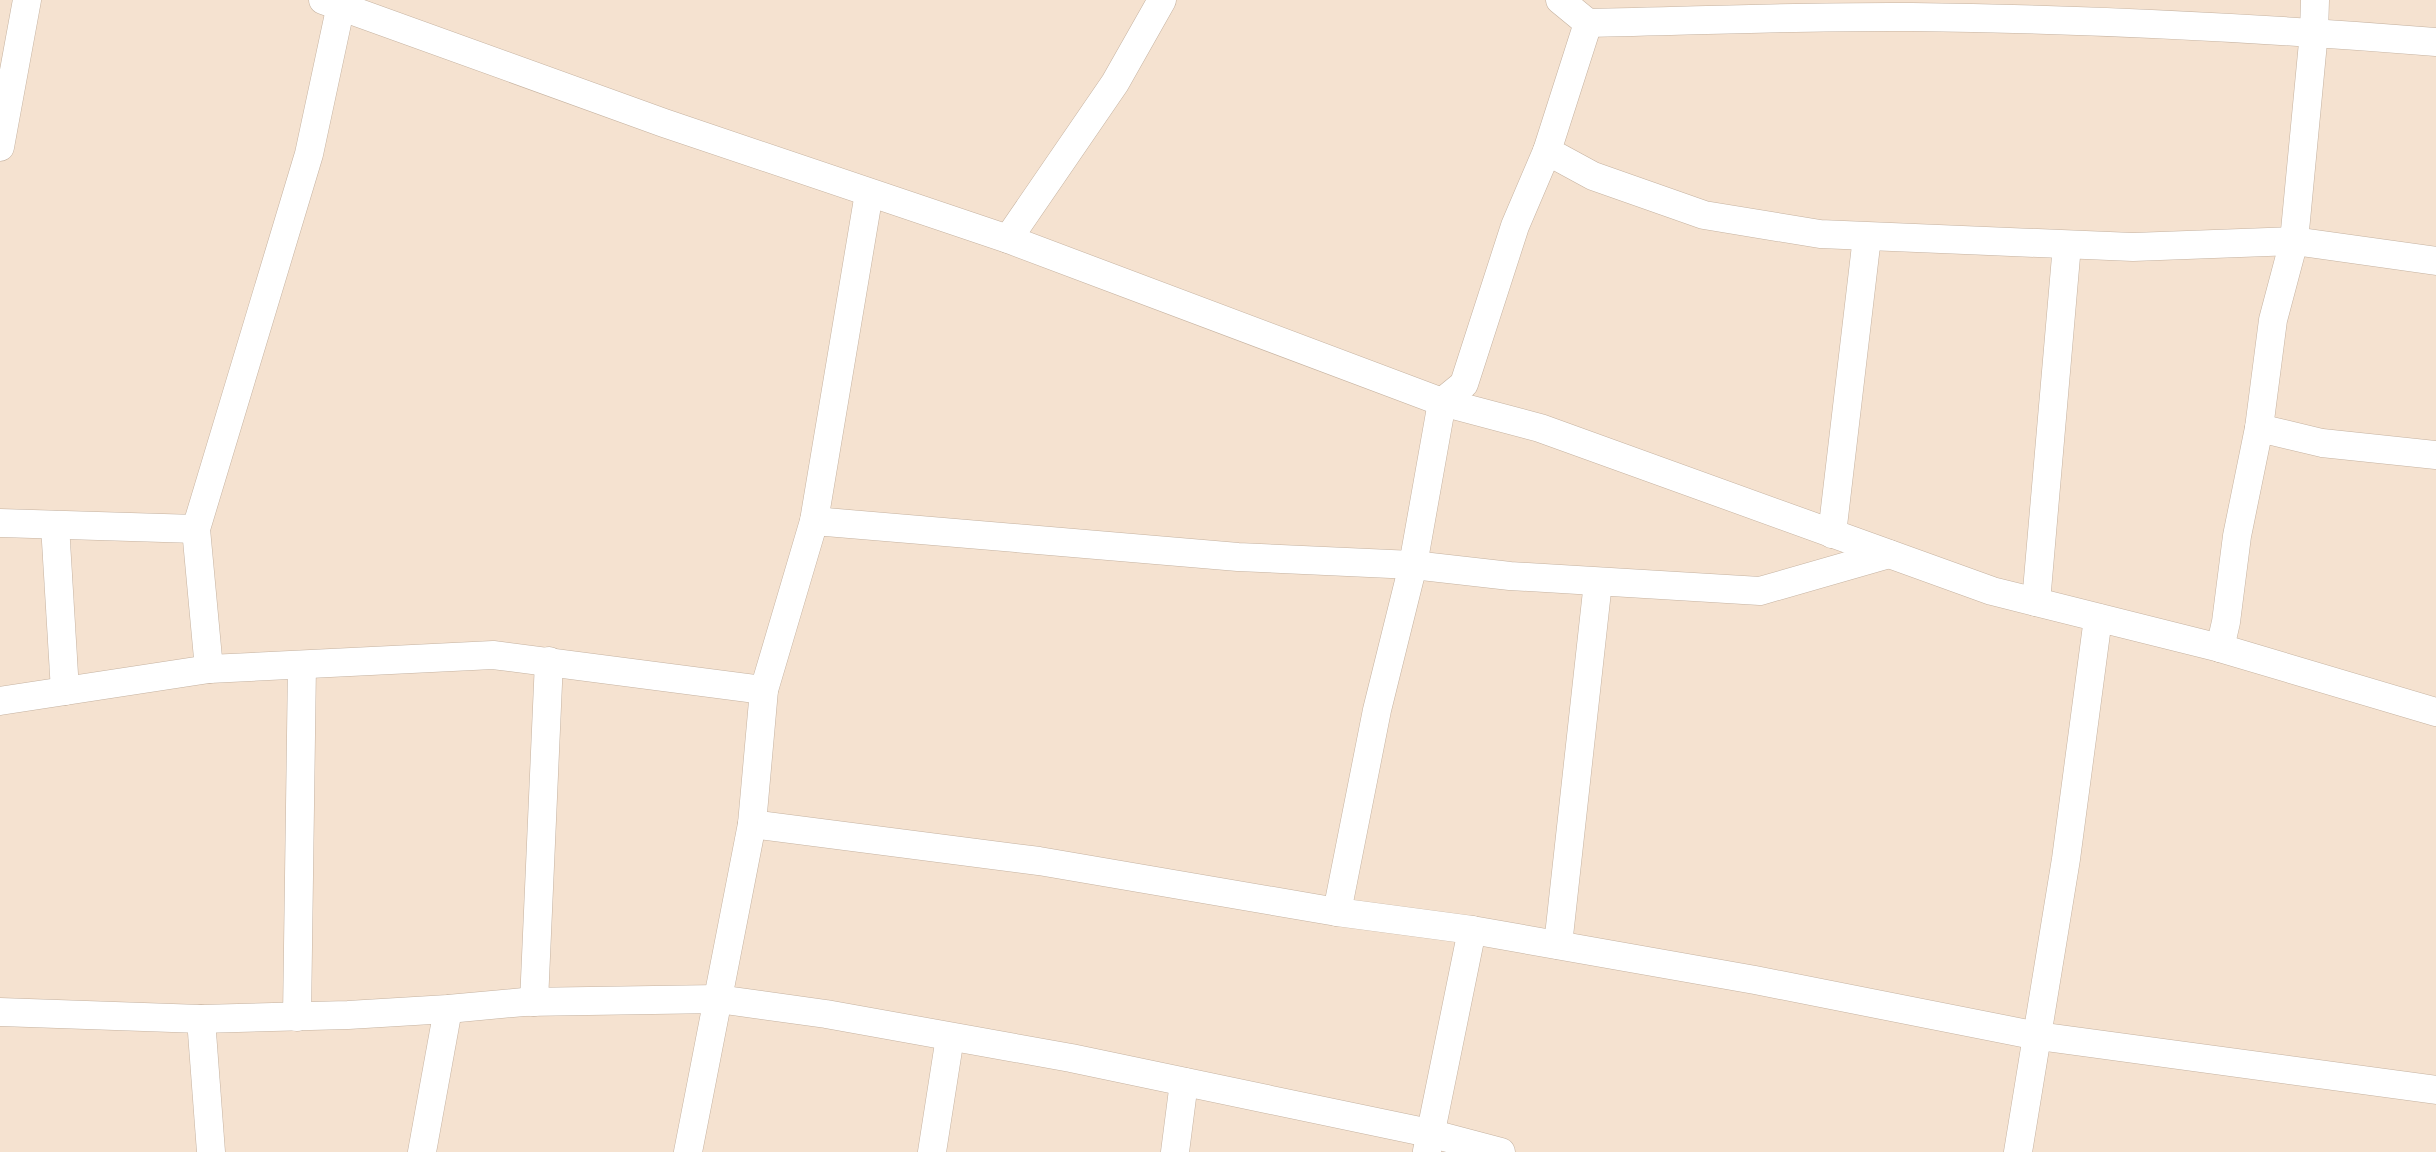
<svg xmlns="http://www.w3.org/2000/svg" width="2436" height="1152" font-family="Cabin,sans-serif">
<style>
.lines{fill:none;stroke-linecap:round;stroke-linejoin:round}
.minor-casing{stroke:#c5b2a0;stroke-width:29}
.minor{stroke:#fff;stroke-width:28}
</style>
<rect width="100%" height="100%" fill="#f5e2d0"/>
<g class="lines">
<g class="minor-casing">
<g id="minor">
<polyline points="323,0 664,123 1008,239 1442,402 1540,428 1992,591 2220,648 2436,712"/>
<path d="M1560,0L1588,23C1696,21 1804,16 1912,17C2087,19 2262,28 2436,42"/>
<polyline points="1588,23 1547,151 1593,176 1704,215 1820,234 2133,247 2294,241 2436,261"/>
<polyline points="0,147 27,0"/>
<polyline points="869,193 814,521 764,690 752,824 1039,861 1337,912 1472,930 1755,980 2038,1036 2436,1090"/>
<polyline points="1008,239 1115,83 1162,0"/>
<polyline points="2259,428 2322,443 2436,455"/>
<polyline points="814,521 1238,557 1413,565 1510,576 1760,591 1889,554"/>
<polyline points="0,523 196,529"/>
<polyline points="55,525 65,691"/>
<polyline points="1832,534 1867,237"/>
<polyline points="2036,602 2067,245"/>
<polyline points="2220,648 2226,622 2237,536 2259,428 2273,320 2294,241 2314,32 2315,0"/>
<polyline points="209,669 196,529 309,154 342,0"/>
<polyline points="0,701 209,669 493,655 764,690"/>
<polyline points="1337,912 1377,710 1413,565 1442,402 1464,384 1515,226 1547,151"/>
<polyline points="1558,945 1598,582"/>
<polyline points="534,1002 549,661"/>
<polyline points="0,1012 201,1019 348,1015 448,1009 524,1002 718,999 826,1014 1071,1058 1429,1133 1501,1152"/>
<polyline points="297,1017 302,665"/>
<polyline points="201,1019 211,1152"/>
<polyline points="1427,1151 1472,930"/>
<polyline points="422,1152 448,1009"/>
<polyline points="688,1152 752,824"/>
<polyline points="932,1152 950,1037"/>
<polyline points="1175,1152 1184,1082"/>
<polyline points="2018,1152 2066,859 2098,618"/>
</g>
</g>
<use href="#minor" class="minor"/>
</g>
</svg>
